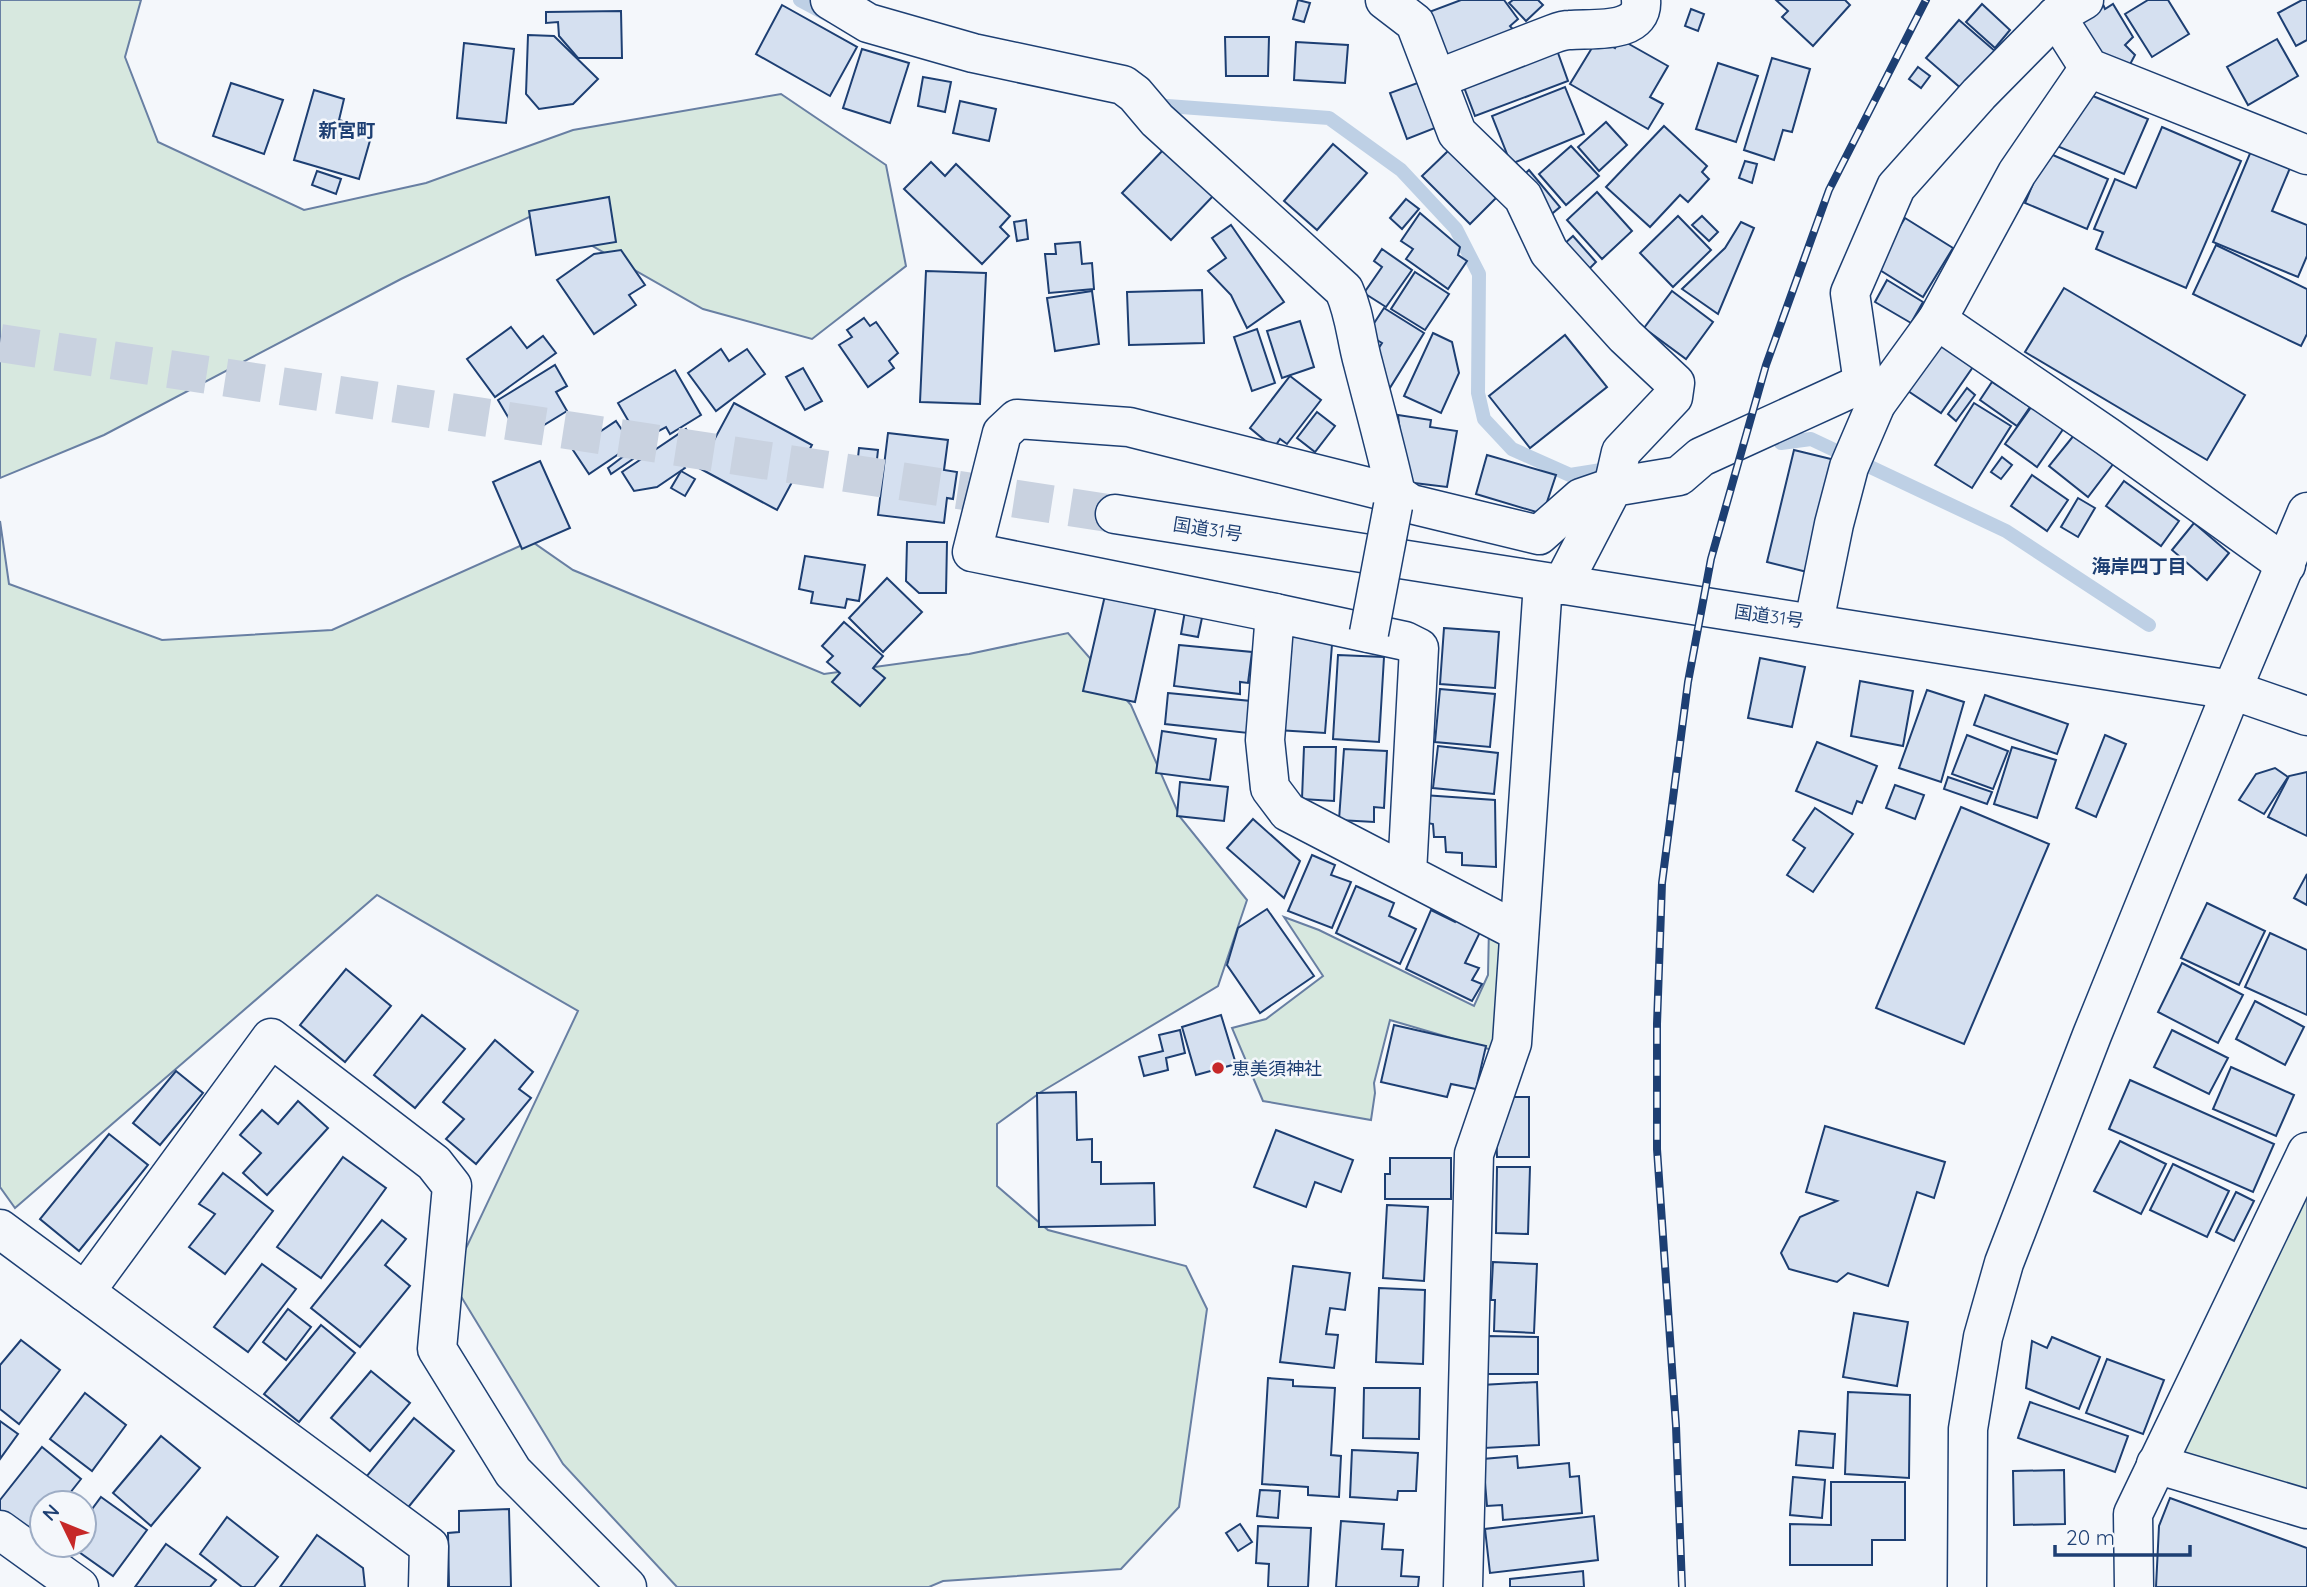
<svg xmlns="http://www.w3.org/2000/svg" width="2307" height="1587" font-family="Quicksand,'Noto Sans JP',sans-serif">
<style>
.green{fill:#d7e8df;stroke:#687fa3;stroke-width:2}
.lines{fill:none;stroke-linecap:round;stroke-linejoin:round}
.stream{stroke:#bed0e5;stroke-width:14}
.building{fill:#d5e0f0;stroke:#1d3f73;stroke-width:2}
.highway-tunnel{stroke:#c9d2e0;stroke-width:38;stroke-dasharray:38 19;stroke-linecap:butt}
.minor-casing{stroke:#1d3f73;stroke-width:41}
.highway-casing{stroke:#1d3f73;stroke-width:41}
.minor{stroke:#f4f7fb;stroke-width:38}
.highway{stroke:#f4f7fb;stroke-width:38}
.rail-casing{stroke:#1d3f73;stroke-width:8}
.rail{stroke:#f4f7fb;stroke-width:5;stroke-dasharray:16;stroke-linecap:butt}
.minor-bridge-casing{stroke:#1d3f73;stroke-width:41;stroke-linecap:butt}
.minor-bridge{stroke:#f4f7fb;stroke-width:38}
.poi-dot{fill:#c62828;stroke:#f4f7fb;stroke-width:2.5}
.labels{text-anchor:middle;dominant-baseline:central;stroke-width:5;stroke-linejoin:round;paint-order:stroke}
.street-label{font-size:18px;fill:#1d3f73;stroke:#f4f7fb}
.poi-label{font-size:18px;fill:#1d3f73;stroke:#f4f7fb;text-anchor:start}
.neighbourhood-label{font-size:19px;font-weight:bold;fill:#1d3f73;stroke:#f4f7fb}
</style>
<rect width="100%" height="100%" fill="#f4f7fb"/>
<g class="green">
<polygon points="0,0 141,0 125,57 158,142 304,210 426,183 573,130 781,94 886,165 906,266 812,339 703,309 587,243 529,217 401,279 104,435 0,478"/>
<polygon points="0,521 9,584 162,640 332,630 531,541 573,570 824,674 969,654 1068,633 1131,705 1180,817 1247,900 1218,986 1041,1092 997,1124 997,1186 1048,1230 1186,1266 1207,1309 1179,1507 1121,1569 943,1581 929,1587 677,1587 563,1464 451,1280 578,1011 377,895 15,1208 0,1187"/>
<polygon points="1284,917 1319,930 1474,1006 1488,975 1489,926 1513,935 1502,1053 1390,1020 1374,1083 1375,1093 1371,1120 1263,1101 1232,1028 1266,1019 1323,976"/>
<polygon points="2307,1165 2307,1502 2165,1461"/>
</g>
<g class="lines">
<g class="stream">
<polyline points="800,0 830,16"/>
<polyline points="1154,105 1329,118 1401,170 1456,229 1479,274 1478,393 1484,419 1512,449 1570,475 1614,468"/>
<polyline points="1781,443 1811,439 2006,531 2149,625"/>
</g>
</g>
<g class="building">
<polygon points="1298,0 1310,3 1304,22 1293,19"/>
<polygon points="1461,0 1504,0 1518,19 1510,26 1521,39 1446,56 1429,12"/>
<polygon points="1513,0 1538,0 1543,5 1526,21 1509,3"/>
<polygon points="1776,0 1845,0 1850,5 1813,46 1782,17 1788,11"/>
<polygon points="2148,0 2168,0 2189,34 2152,57 2125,14"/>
<polygon points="2302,0 2307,0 2307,40 2296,46 2278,13"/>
<polygon points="2102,2 2105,9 2113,4 2133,37 2125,45 2135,55 2127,70 2094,59 2070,19"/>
<polygon points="1982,4 2010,30 1995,48 1966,22"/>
<polygon points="782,5 857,47 830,96 756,54"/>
<polygon points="1691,9 1704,14 1698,31 1685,26"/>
<polygon points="621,11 622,58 578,58 559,36 558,22 546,23 546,12"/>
<polygon points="1959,20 1996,52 1963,90 1926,58"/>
<polygon points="528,35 554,36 598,79 573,104 539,109 526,94"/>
<polygon points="1225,37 1269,37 1268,76 1226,76"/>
<polygon points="1598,38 1615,48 1620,39 1668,66 1650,97 1663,104 1648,129 1570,84"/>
<polygon points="1553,39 1568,81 1475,116 1462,82"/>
<polygon points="2277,39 2298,76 2248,105 2227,67"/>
<polygon points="1296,42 1348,45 1345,83 1294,80"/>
<polygon points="464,43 514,49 506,123 457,118"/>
<polygon points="862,49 909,63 890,123 843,108"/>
<polygon points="1772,58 1810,69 1792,132 1783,130 1774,160 1744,150"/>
<polygon points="1718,63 1758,76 1736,142 1696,129"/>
<polygon points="1918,67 1930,76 1921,88 1909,79"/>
<polygon points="923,77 951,82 945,112 918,106"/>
<polygon points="1423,81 1440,126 1407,139 1390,93"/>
<polygon points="231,83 283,100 264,154 213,136"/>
<polygon points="1565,87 1584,134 1511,164 1492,116"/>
<polygon points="314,90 344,99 339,120 373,130 359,179 294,160"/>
<polygon points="2081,91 2148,119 2124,174 2057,146"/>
<polygon points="960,101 996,109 989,141 953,133"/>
<polygon points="1606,122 1627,145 1599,171 1578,147"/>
<polygon points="1664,126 1707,166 1702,172 1709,179 1688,202 1680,195 1650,227 1606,187"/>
<polygon points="2162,127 2241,161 2186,288 2096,249 2103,232 2094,229 2115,179 2136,188"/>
<polygon points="1333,144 1367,173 1317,230 1284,201"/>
<polygon points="1571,146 1599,176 1566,205 1539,174"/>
<polygon points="1165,148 1214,195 1171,240 1122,193"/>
<polygon points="1448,151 1496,198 1470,224 1422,176"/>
<polygon points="2251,151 2290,168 2272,211 2307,225 2307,256 2298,277 2213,242"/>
<polygon points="2046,152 2108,179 2087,229 2025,203"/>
<polygon points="1745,161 1757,164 1752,183 1739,178"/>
<polygon points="931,162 945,176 956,164 1010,216 1000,227 1009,236 982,264 904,189"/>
<polygon points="1529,170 1560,207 1548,217 1517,181"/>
<polygon points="317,171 341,179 336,194 312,185"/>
<polygon points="1597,192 1632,231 1602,259 1567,220"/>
<polygon points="609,197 616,242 536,255 529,211"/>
<polygon points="1406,199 1419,209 1402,229 1390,218"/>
<polygon points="1420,213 1460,247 1458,255 1467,261 1448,289 1406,259 1413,249 1401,241"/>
<polygon points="1678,216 1711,250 1673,287 1640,253"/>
<polygon points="1702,216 1718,232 1709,241 1692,225"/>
<polygon points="1905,218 1953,248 1923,297 1875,267"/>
<polygon points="1026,220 1028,239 1017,241 1014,222"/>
<polygon points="1741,222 1754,228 1718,314 1682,289 1725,248"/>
<polygon points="1231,225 1284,302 1247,328 1231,295 1208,271 1226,258 1212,238"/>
<polygon points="1573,236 1596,262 1587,271 1563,245"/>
<polygon points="1080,242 1082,264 1092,263 1094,289 1049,293 1045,254 1056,254 1055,244"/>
<polygon points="2216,245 2307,289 2307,334 2301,346 2193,294"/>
<polygon points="1382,249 1412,270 1386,307 1364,293 1382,267 1374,261"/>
<polygon points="621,250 645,285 629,295 636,305 594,334 557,280 594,254"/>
<polygon points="926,271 986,273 980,404 920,402"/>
<polygon points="1415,272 1449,294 1425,330 1391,309"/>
<polygon points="1887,280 1923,302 1911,323 1875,302"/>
<polygon points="2064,288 2245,395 2207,460 2025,352"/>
<polygon points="1202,290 1204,343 1129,345 1127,292"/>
<polygon points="1092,291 1099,344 1055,351 1047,298"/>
<polygon points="1672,291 1713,322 1686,359 1644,328"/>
<polygon points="1384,308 1424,333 1388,391 1376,383 1384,369 1371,360 1382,343 1367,334"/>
<polygon points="864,318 870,326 876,322 898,353 889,361 894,368 868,387 839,345 852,337 847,330"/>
<polygon points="1300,321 1314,367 1282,378 1267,331"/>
<polygon points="511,327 527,348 543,336 556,353 495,397 467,359"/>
<polygon points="1257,329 1275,383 1252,391 1234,337"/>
<polygon points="1433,333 1452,342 1459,373 1441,413 1404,396"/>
<polygon points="1565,335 1607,387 1530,448 1489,396"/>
<polygon points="1942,342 1975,364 1941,413 1908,391"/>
<polygon points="721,349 729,361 747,349 765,374 716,411 688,373"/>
<polygon points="555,365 567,386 556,392 567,411 521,439 498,400"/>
<polygon points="803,368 822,401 805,410 786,377"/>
<polygon points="675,370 701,415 670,434 666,427 640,441 618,403"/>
<polygon points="1290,376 1321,400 1287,444 1280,439 1274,448 1250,428"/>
<polygon points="1992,382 2030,407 2017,426 1980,400"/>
<polygon points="1967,388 1975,395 1956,421 1948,414"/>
<polygon points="734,403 812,445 777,510 699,468"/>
<polygon points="1974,403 2011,426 1972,488 1935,465"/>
<polygon points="2034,403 2066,425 2037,467 2005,444"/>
<polygon points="1317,412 1335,426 1315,452 1297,438"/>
<polygon points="1398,415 1431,420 1430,427 1457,431 1447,487 1406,482"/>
<polygon points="616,421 632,445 589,474 573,450"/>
<polygon points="686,429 698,447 680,459 685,468 657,487 634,491 622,472"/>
<polygon points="2079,429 2117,459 2088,497 2049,466"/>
<polygon points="888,433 948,440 944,470 957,472 953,499 947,498 944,523 878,515"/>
<polygon points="859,448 878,450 875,478 856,476"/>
<polygon points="1794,450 1835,460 1807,572 1767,562"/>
<polygon points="629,452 633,459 611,474 608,468"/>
<polygon points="1487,455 1556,475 1543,514 1476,494"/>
<polygon points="2002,457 2012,465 2001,479 1991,472"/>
<polygon points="540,461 570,528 522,549 493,482"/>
<polygon points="681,471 695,479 685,496 671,488"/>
<polygon points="2032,475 2068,500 2047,531 2011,506"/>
<polygon points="2124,481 2179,521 2161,546 2106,506"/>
<polygon points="2078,498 2095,508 2078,537 2061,527"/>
<polygon points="2194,523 2229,553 2207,580 2172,550"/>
<polygon points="907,542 947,542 946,593 919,593 906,581"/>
<polygon points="805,556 865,565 859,601 847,599 845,608 811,603 813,592 799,589"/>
<polygon points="887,578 922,612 883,652 849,618"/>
<polygon points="1106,591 1157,602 1135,702 1083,691"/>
<polygon points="1186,605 1204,608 1198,637 1181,634"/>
<polygon points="844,622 883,656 873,668 885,678 860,706 832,682 840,673 827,662 833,656 822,646"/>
<polygon points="1285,628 1333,632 1325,733 1277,730"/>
<polygon points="1444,628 1499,632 1495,688 1440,684"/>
<polygon points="1179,645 1252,652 1248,683 1240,682 1240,694 1174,686"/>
<polygon points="1338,655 1384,657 1379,742 1333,739"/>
<polygon points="1760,658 1805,667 1792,727 1748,718"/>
<polygon points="1860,681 1913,691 1903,746 1851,736"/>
<polygon points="1440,689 1495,694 1490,747 1435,742"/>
<polygon points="1927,690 1964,702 1941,782 1899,768"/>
<polygon points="1168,693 1251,701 1248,733 1165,724"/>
<polygon points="1985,695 2068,724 2057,754 1974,725"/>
<polygon points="1162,731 1216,739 1210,780 1156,773"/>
<polygon points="1967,735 2008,751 1993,789 1952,774"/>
<polygon points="2105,735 2126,744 2096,817 2076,808"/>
<polygon points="1817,742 1877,766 1862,803 1857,801 1852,814 1796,791"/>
<polygon points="1438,746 1498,753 1494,794 1433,788"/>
<polygon points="1304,747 1336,747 1334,801 1302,799"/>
<polygon points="2012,747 2056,760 2037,818 1994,804"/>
<polygon points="1344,749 1387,751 1384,808 1374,807 1374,822 1339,820"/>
<polygon points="2275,768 2288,777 2264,814 2239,800 2256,774"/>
<polygon points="2307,772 2307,836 2268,817 2289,776"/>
<polygon points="1948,777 1992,792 1987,804 1944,789"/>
<polygon points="1180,782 1228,787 1224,821 1177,816"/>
<polygon points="1895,785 1924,795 1915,819 1886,808"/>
<polygon points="1423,795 1495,800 1496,867 1462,865 1462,853 1446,852 1445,837 1434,837 1433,824 1422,822"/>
<polygon points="1961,807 2049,844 1964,1044 1876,1008"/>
<polygon points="1815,808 1853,834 1813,892 1787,875 1805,848 1793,840"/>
<polygon points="1253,819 1300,861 1284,898 1227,848"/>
<polygon points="1312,855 1335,865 1331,875 1351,882 1332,928 1288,911"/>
<polygon points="2307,874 2307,905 2294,898"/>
<polygon points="1356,886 1394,903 1389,916 1416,929 1400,964 1336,933"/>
<polygon points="2207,903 2265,931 2239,985 2181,958"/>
<polygon points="1267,909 1314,976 1260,1013 1227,965 1238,928"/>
<polygon points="1431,910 1455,922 1460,911 1484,924 1465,963 1479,968 1472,980 1482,984 1472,1001 1406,969"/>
<polygon points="2270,933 2307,950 2307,1015 2245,987"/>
<polygon points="2182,963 2243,995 2218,1043 2158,1012"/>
<polygon points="346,969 391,1006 345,1062 300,1025"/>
<polygon points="2255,1001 2304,1027 2285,1065 2236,1039"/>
<polygon points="422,1015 465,1049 415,1108 374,1075"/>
<polygon points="1221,1015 1236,1064 1196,1075 1182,1027"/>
<polygon points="1394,1025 1486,1046 1476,1089 1451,1084 1447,1097 1381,1082"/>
<polygon points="1180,1030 1185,1053 1166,1058 1168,1070 1144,1076 1139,1057 1163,1051 1159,1035"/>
<polygon points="2172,1030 2228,1058 2209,1094 2154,1067"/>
<polygon points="495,1040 533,1072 519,1089 531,1098 476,1164 446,1139 464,1119 443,1102"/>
<polygon points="2231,1067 2294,1095 2276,1136 2213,1109"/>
<polygon points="176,1071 203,1093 160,1145 133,1123"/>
<polygon points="2130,1080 2274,1144 2253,1192 2109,1129"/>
<polygon points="1076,1092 1077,1140 1092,1139 1092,1162 1101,1162 1101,1184 1154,1183 1155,1225 1039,1227 1037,1093"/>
<polygon points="1511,1097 1529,1097 1529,1157 1497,1157 1496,1122"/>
<polygon points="298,1101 328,1128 267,1195 243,1173 261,1153 240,1135 262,1110 278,1124"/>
<polygon points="1825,1126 1945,1162 1934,1198 1917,1192 1888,1286 1848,1273 1837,1282 1789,1269 1781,1253 1800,1217 1837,1201 1806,1192"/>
<polygon points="1276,1130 1353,1160 1341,1192 1315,1182 1306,1207 1254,1187"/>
<polygon points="109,1134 148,1165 79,1251 40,1219"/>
<polygon points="2120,1141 2166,1164 2141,1214 2094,1191"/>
<polygon points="343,1157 386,1188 321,1278 277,1247"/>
<polygon points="1390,1158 1451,1158 1451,1199 1385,1199 1385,1174 1390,1174"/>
<polygon points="2173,1164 2229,1191 2207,1237 2150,1210"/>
<polygon points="1497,1167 1530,1167 1528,1234 1496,1233"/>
<polygon points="223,1173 273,1211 225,1274 189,1247 215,1214 199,1204"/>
<polygon points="2236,1192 2254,1201 2234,1241 2216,1232"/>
<polygon points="1387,1205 1428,1207 1424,1281 1383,1278"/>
<polygon points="382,1220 406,1239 385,1265 410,1286 360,1347 311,1308"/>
<polygon points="1493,1262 1537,1264 1534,1333 1494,1331 1495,1300 1491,1300"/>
<polygon points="262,1264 296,1289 248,1352 214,1327"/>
<polygon points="1293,1266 1350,1273 1345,1310 1330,1308 1326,1334 1338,1335 1334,1368 1280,1362"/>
<polygon points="1379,1288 1425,1290 1423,1364 1376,1362"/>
<polygon points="288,1309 311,1327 286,1360 263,1342"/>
<polygon points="1854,1313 1908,1322 1897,1386 1843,1377"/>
<polygon points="321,1325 355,1353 299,1422 264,1394"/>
<polygon points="1487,1336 1538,1337 1538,1374 1486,1374"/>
<polygon points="2052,1337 2100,1357 2079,1409 2026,1388 2032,1341 2047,1348"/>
<polygon points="21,1340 60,1370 19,1424 0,1409 0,1365"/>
<polygon points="2107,1359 2164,1380 2143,1434 2086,1413"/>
<polygon points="371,1371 410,1403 370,1451 331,1418"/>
<polygon points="1268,1378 1293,1380 1293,1386 1335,1388 1331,1455 1341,1456 1339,1497 1308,1495 1308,1487 1262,1484"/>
<polygon points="1537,1382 1539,1445 1484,1448 1481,1385"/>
<polygon points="1364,1388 1420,1388 1419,1439 1363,1438"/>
<polygon points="1848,1392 1910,1395 1909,1478 1845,1474"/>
<polygon points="85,1393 126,1425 92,1471 50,1439"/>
<polygon points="2030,1402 2128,1436 2115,1472 2018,1438"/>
<polygon points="414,1418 454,1451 406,1510 366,1477"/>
<polygon points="0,1421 18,1434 0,1459"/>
<polygon points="1799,1431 1835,1434 1833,1468 1796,1465"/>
<polygon points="161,1436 200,1468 151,1526 113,1493"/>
<polygon points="42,1447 81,1479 62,1503 42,1503 42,1529 32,1541 0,1516 0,1500"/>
<polygon points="1352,1450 1418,1453 1416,1491 1398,1491 1397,1500 1350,1497"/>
<polygon points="1517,1456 1518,1468 1569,1463 1570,1477 1579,1476 1582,1513 1503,1520 1502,1505 1487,1506 1483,1459"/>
<polygon points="2064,1470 2065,1524 2014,1525 2013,1471"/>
<polygon points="1793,1477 1825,1480 1822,1518 1790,1515"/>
<polygon points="1831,1482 1905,1482 1905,1540 1872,1540 1872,1565 1790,1565 1790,1524 1831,1525"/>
<polygon points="1260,1490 1280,1491 1278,1518 1257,1516"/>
<polygon points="101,1497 147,1530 113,1576 69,1545 84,1545 84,1520"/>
<polygon points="2170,1498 2307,1548 2307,1587 2156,1587 2159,1526"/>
<polygon points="509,1509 511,1587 449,1587 448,1533 459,1532 459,1511"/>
<polygon points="1594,1516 1598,1560 1490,1573 1485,1529"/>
<polygon points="227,1517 278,1557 254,1587 242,1587 200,1554"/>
<polygon points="1341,1521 1384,1524 1382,1549 1403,1550 1401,1576 1419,1577 1418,1587 1336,1587"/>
<polygon points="1240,1524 1252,1542 1238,1551 1226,1533"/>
<polygon points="1258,1526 1311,1528 1308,1587 1268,1587 1269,1564 1256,1563"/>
<polygon points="317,1535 363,1568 365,1587 280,1587"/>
<polygon points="166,1544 216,1580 210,1587 135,1587"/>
<polygon points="1583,1571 1584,1587 1510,1587 1510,1579"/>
</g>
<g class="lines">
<polyline class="highway-tunnel" points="0,343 1115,514"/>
<g class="minor-casing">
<g id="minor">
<path d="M830,0L868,23L973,53L1123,85L1135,94L1157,120L1344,290C1355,314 1356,338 1363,363C1374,406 1386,449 1396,494L1129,427L1017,419L1002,433L972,552L1275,613"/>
<polyline points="1385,0 1415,23 1457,133 1523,197 1549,252 1625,336 1675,383 1673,397 1621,452 1613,487 1581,498 1539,535 1411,504 1396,494 1393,506"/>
<polyline points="2084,0 2056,16 2089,68 2307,155"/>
<path d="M1437,79L1553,34C1558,32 1564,30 1570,30C1591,28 1644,35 1641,0"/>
<polyline points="1937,320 2108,437 2286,565"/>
<polyline points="1876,404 1863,383 1850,293 1896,187 1979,94 2056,16"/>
<polyline points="1562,585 1613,487 1679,476 1701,457 1863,383"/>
<polyline points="1814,622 1834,524 1849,467 1876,404 1937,320 2017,173 2089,68"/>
<polyline points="1407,873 1419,648 1405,641 1275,613 1265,740 1270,788 1288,812 1519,932"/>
<polyline points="0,1229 429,1546 428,1587"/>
<polyline points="85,1292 271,1038 434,1163 452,1186 437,1349 513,1472 627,1587"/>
<polyline points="2156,1464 2307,1509"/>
<polyline points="0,1530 79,1587"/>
<polyline points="1463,1587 1474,1154 1512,1043 1543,583"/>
<polyline points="1967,1587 1968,1429 1983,1337 2004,1263 2092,1035 2232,690 2307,716"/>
<polyline points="2134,1587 2133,1514 2307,1152"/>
</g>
</g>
<g class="highway-casing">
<path id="highway" d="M1115,514C1487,574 1860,630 2232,690L2307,512"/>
</g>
<use href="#minor" class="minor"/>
<use href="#highway" class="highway"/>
<g class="rail-casing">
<polyline id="rail" points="1682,1587 1676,1426 1657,1149 1657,1024 1662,883 1688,682 1711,559 1766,365 1829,190 1926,0"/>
</g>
<use href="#rail" class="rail"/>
<g class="minor-bridge-casing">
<polyline id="minor-bridge" points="1369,633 1393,506"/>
</g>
<use href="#minor-bridge" class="minor-bridge"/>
</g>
<circle class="poi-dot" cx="1218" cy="1068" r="7"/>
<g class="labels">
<g class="street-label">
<text transform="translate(1208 529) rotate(9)">国道31号</text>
<text transform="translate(1769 616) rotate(8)">国道31号</text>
</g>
<g class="poi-label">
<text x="1232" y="1068">恵美須神社</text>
</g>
<g class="neighbourhood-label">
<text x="347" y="130">新宮町</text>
<text x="2139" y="566">海岸四丁目</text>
</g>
</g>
<g transform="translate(63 1524) rotate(313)"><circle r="33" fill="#f4f7fb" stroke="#9eadc5" stroke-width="2"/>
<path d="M0-5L12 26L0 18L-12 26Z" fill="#c62828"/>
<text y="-10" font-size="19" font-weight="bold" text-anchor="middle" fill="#1d3f73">N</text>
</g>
<path d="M2055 1545v10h135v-10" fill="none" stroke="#1d3f73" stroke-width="3.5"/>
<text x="2066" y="1545" font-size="21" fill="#1d3f73" stroke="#f4f7fb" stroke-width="5" paint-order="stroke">20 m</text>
</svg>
